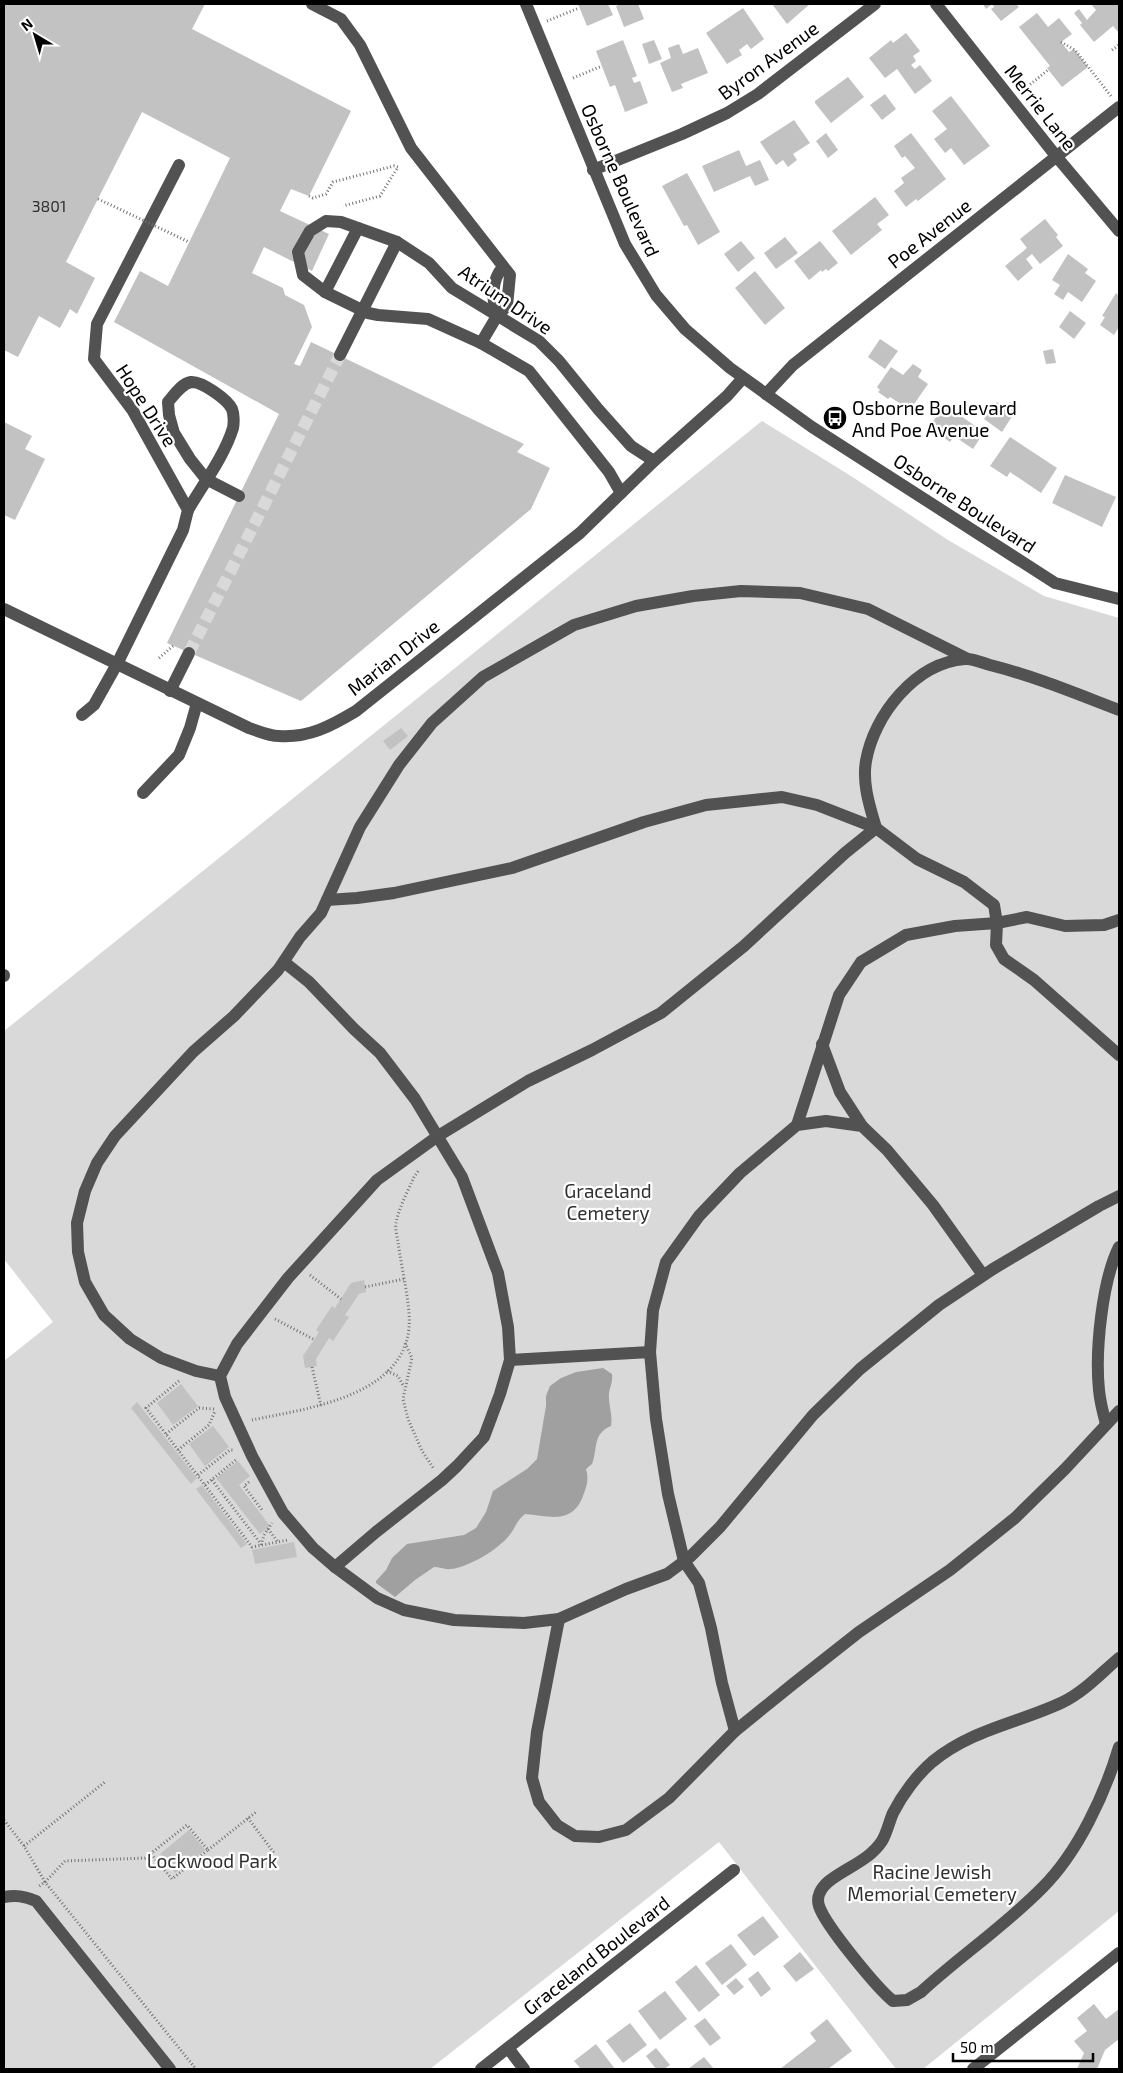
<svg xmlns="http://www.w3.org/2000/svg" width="1123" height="2073" font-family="'Exo 2',sans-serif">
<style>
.green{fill:#d9d9d9}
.water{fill:#a0a0a0}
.building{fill:#c2c2c2}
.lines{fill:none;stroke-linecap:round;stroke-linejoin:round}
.minor-tunnel{stroke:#d9d9d9;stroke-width:12;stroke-dasharray:12 6;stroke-linecap:butt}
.path{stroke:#747474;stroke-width:3;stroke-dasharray:1 2.5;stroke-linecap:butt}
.minor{stroke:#525252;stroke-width:12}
.path-bridge{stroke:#747474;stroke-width:3;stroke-dasharray:1 2.5;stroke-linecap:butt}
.labels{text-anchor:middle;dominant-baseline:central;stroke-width:4.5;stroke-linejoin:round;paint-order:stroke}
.number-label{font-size:16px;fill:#303030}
.street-label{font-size:19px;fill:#000;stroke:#fff}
.poi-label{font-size:19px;fill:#000;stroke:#fff;text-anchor:start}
.park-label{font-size:19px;fill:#303030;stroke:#fff}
</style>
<rect width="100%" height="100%" fill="#fff"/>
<polygon class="green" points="762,421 851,476 948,540 1044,596 1119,618 1119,1911 923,2069 896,2069 719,1842 430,2069 4,2069 4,1361 53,1322 4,1259 4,1031"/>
<path class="water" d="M603,1368L612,1374C613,1382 610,1386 609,1393C608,1405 613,1414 611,1426C592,1434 598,1449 592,1464L586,1469C589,1480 587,1485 583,1496C572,1525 549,1516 525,1514C517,1520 516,1526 511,1533C501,1548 468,1568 450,1569C445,1570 440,1567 434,1567L415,1580L395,1597L376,1583V1581L386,1570L392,1558L407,1544L464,1535L476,1528L486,1512L493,1491L527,1469L537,1459L546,1406V1396L550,1386L561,1378L576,1372Z"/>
<g class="building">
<polygon points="4,4 205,4 192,29 351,111 309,196 291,189 280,211 329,234 312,271 264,247 252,273 283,288 285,295 304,305 312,327 294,364 300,366 311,342 524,444 517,452 550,468 531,509 301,701 167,643 279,414 114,322 140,271 168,286 230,158 142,112 66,262 95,278 77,314 70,309 60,328 39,316 18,357 4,350"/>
<polygon points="578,4 608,4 613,15 587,26"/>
<polygon points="621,4 638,4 644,19 624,27 616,6"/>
<polygon points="772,4 810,4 787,24"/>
<polygon points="983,4 1016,4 1019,7 1001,21 991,9 994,7 992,4 986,9"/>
<polygon points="1091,4 1119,4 1119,33 1113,26 1094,42 1080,25 1082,23 1074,13 1079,9 1087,20 1096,10"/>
<polygon points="743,8 764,39 751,49 747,44 739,50 742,55 727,64 706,33"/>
<polygon points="1037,13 1048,27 1059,18 1072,34 1061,42 1069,52 1074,49 1088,67 1062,87 1047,68 1050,66 1019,27"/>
<polygon points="906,33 920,51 913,56 916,61 911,65 915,69 920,65 932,81 915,94 897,69 885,78 869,58 891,40 893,43"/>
<polygon points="623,40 637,76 632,78 634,83 640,81 648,103 625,112 615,85 610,87 596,51"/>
<polygon points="654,40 662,59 649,64 642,44"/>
<polygon points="679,44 683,54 698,48 708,73 681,84 683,88 672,92 660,63 671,58 668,48"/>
<polygon points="848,77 864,97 831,123 815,103 815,101"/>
<polygon points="885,94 896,109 882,120 870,105"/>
<polygon points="951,96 990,146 964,165 951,148 945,153 934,139 947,129 932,111"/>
<polygon points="794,120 810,143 793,154 797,160 788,167 783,160 776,165 760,142"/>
<polygon points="826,133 838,150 828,158 816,141"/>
<polygon points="911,133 946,179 918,201 916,199 906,207 894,191 904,183 901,178 915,168 905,156 902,158 894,146"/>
<polygon points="739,150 746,166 760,160 769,180 755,186 750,176 714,192 702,166"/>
<polygon points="687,173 720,232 698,245 687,225 684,226 662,186"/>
<polygon points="875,197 889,215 877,224 882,230 851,255 832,231"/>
<polygon points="1045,219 1058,235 1056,237 1063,246 1040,264 1032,254 1026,259 1033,268 1018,281 1005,266 1027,248 1020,239"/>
<polygon points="785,237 798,253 776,269 764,253"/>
<polygon points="741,241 755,258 738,272 724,254"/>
<polygon points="820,241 838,263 828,271 826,269 822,272 821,270 809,280 794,261"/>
<polygon points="1068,254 1088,269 1085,273 1096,281 1082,302 1068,292 1063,300 1054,294 1060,285 1052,280"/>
<polygon points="755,271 785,308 765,325 735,288"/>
<polygon points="1116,293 1119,296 1119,327 1114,335 1100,325 1105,317 1102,316"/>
<polygon points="1070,311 1086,323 1074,339 1059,327"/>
<polygon points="880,339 898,351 885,369 868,357"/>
<polygon points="1053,349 1056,363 1046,364 1043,351"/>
<polygon points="913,364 922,370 918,377 928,384 910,410 890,397 888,399 878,392 880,390 877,387 891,367 903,375"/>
<polygon points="997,402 1005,408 1010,402 1018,407 1002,432 984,419"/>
<polygon points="945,405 984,432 973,449 954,436 950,442 929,427"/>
<polygon points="4,422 32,436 25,449 45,459 15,520 4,515"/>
<polygon points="1010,437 1057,468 1041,493 1010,472 1007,477 990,466"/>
<polygon points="1065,475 1116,497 1102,527 1052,503"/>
<polygon points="401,728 408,736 390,750 383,741"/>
<polygon points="364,1280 366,1292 359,1294 345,1315 349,1317 333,1341 329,1338 316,1359 317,1366 305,1368 303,1356 319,1332 316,1330 332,1306 335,1308 351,1283"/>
<polygon points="181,1384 198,1406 173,1425 157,1403"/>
<polygon points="137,1402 197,1478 191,1484 131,1408"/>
<polygon points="213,1426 229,1447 205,1466 189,1444"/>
<polygon points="238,1461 250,1476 239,1485 270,1526 260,1534 216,1478"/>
<polygon points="202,1485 247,1544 241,1548 196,1489"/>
<polygon points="294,1542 297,1557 255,1564 252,1550"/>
<polygon points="189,1830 205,1850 175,1873 160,1854"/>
<polygon points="763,1916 779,1937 754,1956 737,1935"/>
<polygon points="731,1944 747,1965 722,1985 705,1963"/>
<polygon points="800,1952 814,1969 796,1982 783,1966"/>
<polygon points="696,1965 720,1995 699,2012 675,1982"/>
<polygon points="758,1971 771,1989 761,1997 748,1979"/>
<polygon points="736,1978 744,1987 734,1995 726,1986"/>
<polygon points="665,1991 687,2019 660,2040 638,2011"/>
<polygon points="1094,2004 1106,2019 1119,2009 1119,2039 1105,2050 1097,2069 1077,2069 1084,2053 1074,2041 1087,2031 1077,2018"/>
<polygon points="705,2018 721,2038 710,2046 694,2026"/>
<polygon points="827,2019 852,2051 828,2069 780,2069 816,2041 810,2033"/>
<polygon points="630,2023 647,2045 623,2063 606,2041"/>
<polygon points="596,2044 615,2069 581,2069 574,2061"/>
<polygon points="656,2048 670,2065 664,2069 656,2069 646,2056"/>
<polygon points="704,2057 714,2069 688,2069"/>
</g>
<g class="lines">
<polyline class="minor-tunnel" points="189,653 340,355"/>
<g class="path">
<polyline points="547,21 579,8"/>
<polyline points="1061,42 1075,50 1111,96"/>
<polyline points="1112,50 1119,45"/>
<polyline points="573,78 602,66"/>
<polyline points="1022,91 1048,70"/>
<polyline points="309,196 313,198 326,194 333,182 394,166 398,167 380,196 343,206"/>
<polyline points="159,658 173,646"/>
<polyline points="310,1275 341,1299"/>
<polyline points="365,1287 404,1279"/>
<polyline points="275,1319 313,1339"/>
<polyline points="405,1343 412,1358 403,1399 408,1419 422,1451 434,1469"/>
<polyline points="312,1367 321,1406"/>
<polyline points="387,1371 398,1376 404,1387"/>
<polyline points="179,1381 146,1408 252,1547 288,1540"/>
<path d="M252,1420C310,1408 416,1395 409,1313C407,1289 401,1265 398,1242C397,1236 395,1228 396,1223C399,1207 408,1191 414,1177L419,1170"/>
<polyline points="166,1434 199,1408 214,1409"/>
<polyline points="178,1450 209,1425 215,1411"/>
<polyline points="198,1475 230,1450 234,1450"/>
<polyline points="212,1480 261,1544"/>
<polyline points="249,1482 244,1486 262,1510"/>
<polyline points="205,1485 237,1459"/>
<polyline points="268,1529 278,1542"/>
<polyline points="261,1545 264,1535 272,1523"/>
<polyline points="248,1818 274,1853"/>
<polyline points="4,1820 24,1846 45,1882 38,1887"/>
<polyline points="24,1846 105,1782"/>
<polyline points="208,1850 256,1812"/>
<polyline points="151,1854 172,1879 208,1850 187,1825 145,1858 65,1861 45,1882 196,2069"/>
</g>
<g class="minor">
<polyline points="312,4 341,19 360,45 411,148 510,275 507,306 497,316 481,343"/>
<polyline points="526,4 625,244 656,295 685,329 730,368 812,427 1055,583 1119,599"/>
<polyline points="936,4 1056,156 1119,231"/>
<polyline points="593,170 682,134 727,113 758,94 875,4"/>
<polyline points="325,292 358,228"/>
<path d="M497,316C492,300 491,280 503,267"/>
<polyline points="340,355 397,242"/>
<polyline points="766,394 793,365 1119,107"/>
<polyline points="621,493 609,472 529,371 481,343 428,319 378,315 368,313 325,292 303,275 298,252 310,231 326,221 341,222 397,242 429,263 452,288 539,341 559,361 598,409 631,446 654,461"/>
<path d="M188,510C203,484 224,457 233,428C234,423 234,414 232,409C228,400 202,381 191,382C181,384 174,395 168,402L169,415L174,433L190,459L206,479L239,496"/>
<path d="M4,609L249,728C258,731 269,736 279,736C309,738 331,726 356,711L580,533L654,461L727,396L743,378"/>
<polyline points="170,691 189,653"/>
<path d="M1119,710C1077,694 1034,676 990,665C983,663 972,658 965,659C915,663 874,715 866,761C862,784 870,807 876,828L845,853L744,946L661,1013L592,1050L528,1081L438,1136L377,1180L288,1278L237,1344L220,1376L225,1397L252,1456L283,1513L313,1548L335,1567L377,1598L404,1610L454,1620L524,1623L559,1619L626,1589L667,1574L690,1557L720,1527L813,1415L860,1369L939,1305L993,1269L1099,1206L1119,1196"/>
<polyline points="82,715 94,705 117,664 183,530 188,510 133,411 94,359 97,324 179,165"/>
<polyline points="143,793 179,755 190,728 197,703"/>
<polyline points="327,900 357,898 394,893 512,868 644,822 706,805 782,797 817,805 876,828 917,859 964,882 994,905 997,923 996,945 1004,959 1034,980 1119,1055"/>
<polyline points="284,962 309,982 354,1029 380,1053 415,1099 462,1177 498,1273 508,1327 510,1360 500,1394 484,1437 457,1466 442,1480 376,1532 335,1567"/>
<polyline points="4,975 4,976"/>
<polyline points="822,1044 840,1092 862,1126"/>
<polyline points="797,1125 839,995 861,962 906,935 955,926 997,923 1027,917 1065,926 1104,925 1119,920"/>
<polyline points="650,1352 653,1310 666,1262 699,1216 740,1173 797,1125 826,1121 862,1126 887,1150 933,1205 983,1275"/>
<polyline points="510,1360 650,1352 656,1419 668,1494 684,1561 699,1583 711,1628 722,1683 735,1731"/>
<polyline points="220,1376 196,1371 161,1358 130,1339 104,1315 85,1282 78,1252 77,1223 85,1191 97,1163 115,1136 193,1052 234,1016 278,970 300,937 321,913 360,827 399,765 432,723 483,677 574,625 636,606 693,596 741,591 800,593 868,609 966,658"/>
<path d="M1106,1424C1103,1413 1100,1401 1099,1390C1095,1351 1102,1281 1119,1247"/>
<polyline points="559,1619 537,1732 532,1778 539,1802 557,1825 575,1836 599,1837 626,1830 669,1798 735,1731 793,1684 859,1632 950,1570 1015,1518 1065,1469 1119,1411"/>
<path d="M1119,1658C1101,1673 1084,1692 1063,1702C1019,1723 972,1729 932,1762C917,1775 902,1795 893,1813C889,1822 887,1833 882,1841C869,1861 845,1868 828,1882C821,1888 816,1897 819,1906C825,1925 877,1988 893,2001L907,2000L921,1992C960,1956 1005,1926 1043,1887C1078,1852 1105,1794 1119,1747"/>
<path d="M4,1897C16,1895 24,1896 36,1901L170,2069"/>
<polyline points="508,2048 524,2069"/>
<polyline points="481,2069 734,1870"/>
<polyline points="973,2069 1119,1953"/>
</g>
<polyline class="path-bridge" points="98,199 189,242"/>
</g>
<defs>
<g id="bus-disc" transform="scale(1.25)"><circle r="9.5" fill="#000" stroke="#fff"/><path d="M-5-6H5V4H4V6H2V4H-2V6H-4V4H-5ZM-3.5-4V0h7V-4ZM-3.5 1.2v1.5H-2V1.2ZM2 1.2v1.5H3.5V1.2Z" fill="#fff"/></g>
</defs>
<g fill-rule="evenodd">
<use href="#bus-disc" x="835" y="418"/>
</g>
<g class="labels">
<g class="number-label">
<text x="49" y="205">3801</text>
</g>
<g class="street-label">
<text transform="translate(768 60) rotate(-36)">Byron Avenue</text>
<text transform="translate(1041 107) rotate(52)">Merrie Lane</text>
<text transform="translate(621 180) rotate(66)">Osborne Boulevard</text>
<text transform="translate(929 233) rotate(-38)">Poe Avenue</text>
<text transform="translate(506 299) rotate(34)">Atrium Drive</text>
<text transform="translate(147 405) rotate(57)">Hope Drive</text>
<text transform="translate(965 503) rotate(33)">Osborne Boulevard</text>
<text transform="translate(393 657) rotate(-38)">Marian Drive</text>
<text transform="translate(596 1955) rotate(-38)">Graceland Boulevard</text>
</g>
<g class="poi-label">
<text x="852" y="407">Osborne Boulevard<tspan x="852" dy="22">And Poe Avenue</tspan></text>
</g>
<g class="park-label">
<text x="608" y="1190">Graceland<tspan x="608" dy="22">Cemetery</tspan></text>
<text x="212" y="1860">Lockwood Park</text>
<text x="932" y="1871">Racine Jewish<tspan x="932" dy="22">Memorial Cemetery</tspan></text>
</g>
</g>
<rect width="1123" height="2073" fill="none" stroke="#000000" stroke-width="10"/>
<g transform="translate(35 35) rotate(322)" stroke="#ffffff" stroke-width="4" paint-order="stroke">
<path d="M0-4L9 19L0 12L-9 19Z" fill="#000000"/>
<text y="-8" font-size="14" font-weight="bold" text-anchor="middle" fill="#000000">N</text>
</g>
<path d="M953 2053v8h140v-8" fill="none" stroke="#000000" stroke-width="2.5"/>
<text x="960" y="2053" font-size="15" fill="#000000" stroke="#ffffff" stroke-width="4" paint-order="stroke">50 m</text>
</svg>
